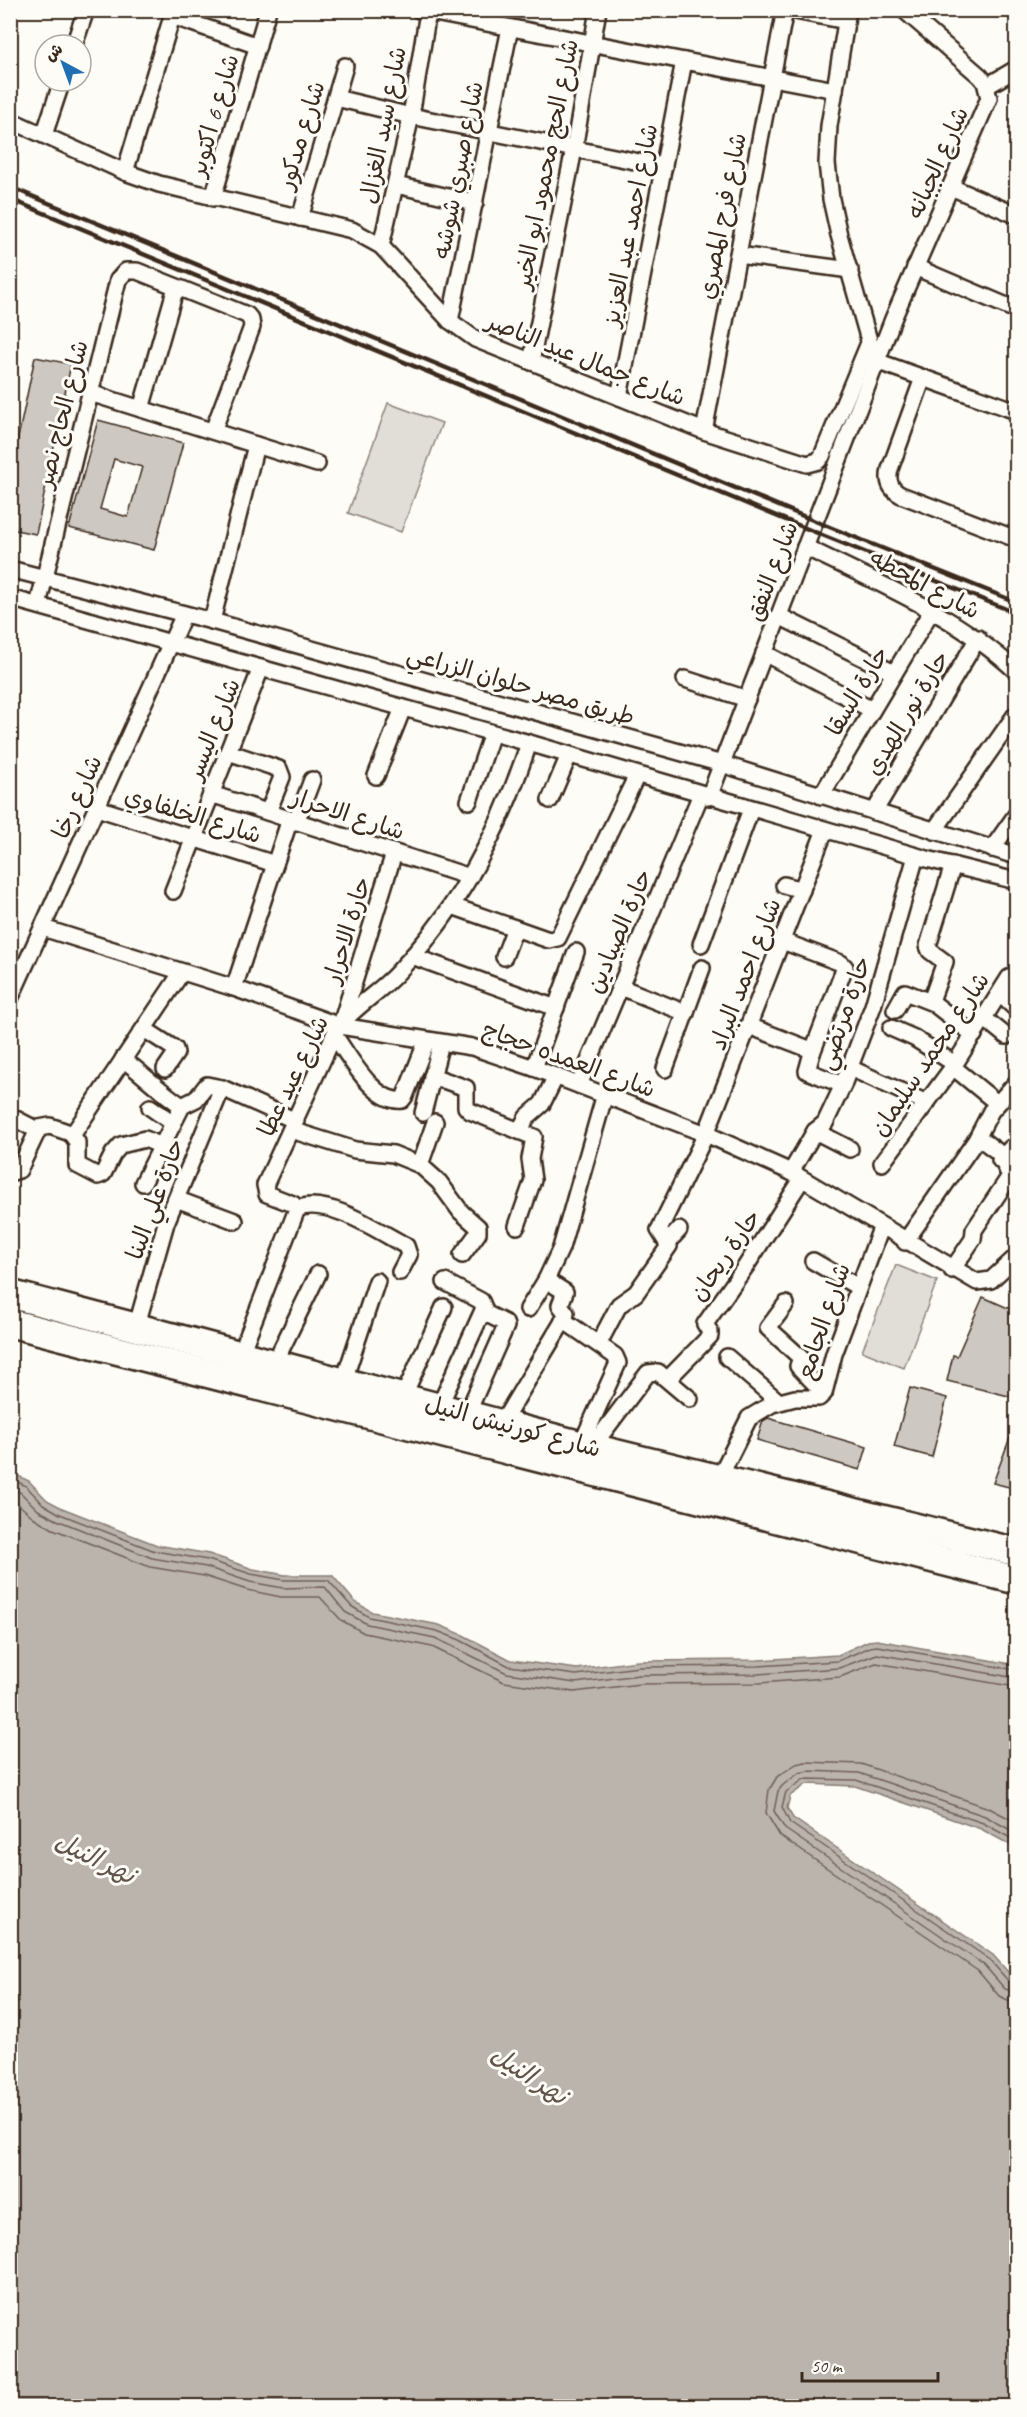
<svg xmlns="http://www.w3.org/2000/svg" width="1027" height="2417" font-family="Caveat,'Playpen Sans Arabic',sans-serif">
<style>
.green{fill:#e1ded7;stroke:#8e847a;stroke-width:1.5}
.water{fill:#bbb4ad;stroke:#887d74;stroke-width:1.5}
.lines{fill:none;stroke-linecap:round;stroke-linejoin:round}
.shore{stroke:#6e6157;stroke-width:1.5}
.building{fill:#cdc8c2;stroke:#3b2a1e;stroke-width:1.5;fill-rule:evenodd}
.street-casing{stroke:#3b2a1e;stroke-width:20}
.highway-casing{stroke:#3b2a1e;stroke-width:32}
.street{stroke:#fdfcf7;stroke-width:15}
.highway{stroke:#fdfcf7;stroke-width:27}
.rail{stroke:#3b2a1e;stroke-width:4.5}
.labels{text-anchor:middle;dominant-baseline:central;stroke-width:6;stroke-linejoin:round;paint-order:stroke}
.street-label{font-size:24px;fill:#3b2a1e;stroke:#fdfcf7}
.water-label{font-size:26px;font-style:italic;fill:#615349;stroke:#fdfcf7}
</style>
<rect width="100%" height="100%" fill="#fdfcf7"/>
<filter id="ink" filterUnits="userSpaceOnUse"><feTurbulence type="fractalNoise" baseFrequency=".0167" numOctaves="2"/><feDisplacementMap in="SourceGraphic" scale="12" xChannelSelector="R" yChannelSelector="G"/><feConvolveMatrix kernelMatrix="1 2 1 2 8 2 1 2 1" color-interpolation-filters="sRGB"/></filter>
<g filter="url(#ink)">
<g class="green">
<polygon points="388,403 442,423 401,532 348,513"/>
<polygon points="896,1265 937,1281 904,1368 862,1351"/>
</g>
<polygon class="water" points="10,1472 29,1481 47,1500 62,1508 157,1545 209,1554 253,1569 285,1575 332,1575 355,1602 372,1612 439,1625 463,1635 511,1660 577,1669 638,1661 758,1660 838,1655 868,1641 877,1640 1016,1665 1016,1848 981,1829 855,1786 807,1784 790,1796 787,1808 793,1818 993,1955 1016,1981 1016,2406 11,2406"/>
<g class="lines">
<g class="shore">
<polyline points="10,1478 26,1486 43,1504 60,1514 155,1551 208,1560 251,1574 284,1580 328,1580 351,1606 369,1617 437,1631 460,1640 509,1666 576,1675 639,1667 758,1666 838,1661 870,1647 877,1646 1016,1670"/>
<polyline points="10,1487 21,1493 38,1510 57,1520 152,1558 206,1567 250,1582 283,1588 325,1587 345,1612 367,1624 435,1638 507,1673 575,1683 639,1675 758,1674 839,1668 877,1654 1016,1678"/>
<polyline points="10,1497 33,1517 53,1529 150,1567 204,1576 247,1590 281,1597 320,1597 341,1620 364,1633 432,1647 504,1682 574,1692 640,1684 759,1683 840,1677 876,1663 1016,1687"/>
<polyline points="1016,1822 989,1808 861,1764 805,1762 796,1764 777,1777 769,1790 766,1813 780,1836 978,1971 999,1996 1008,2000 1016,2001"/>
<polyline points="1016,1833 985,1816 859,1773 808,1771 799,1773 783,1785 778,1791 774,1811 785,1829 984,1965 1005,1989 1016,1992"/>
<polyline points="1016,1841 983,1823 856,1780 804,1779 786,1792 782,1807 790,1823 989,1959 1010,1983 1016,1985"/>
</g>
</g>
<g class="building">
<polygon points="35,357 71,364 36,534 10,529 10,476"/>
<path d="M98,420L183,443L154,550L69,528ZM114,459L142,467L128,517L100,509Z"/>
<polygon points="983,1297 1017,1312 1017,1398 947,1381 953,1355 957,1356"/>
<polygon points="910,1388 947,1398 932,1457 894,1447"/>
<polygon points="768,1418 867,1447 860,1470 757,1440 763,1421"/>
<polygon points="1015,1424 1017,1424 1017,1489 993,1483"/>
</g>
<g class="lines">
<g class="street-casing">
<g id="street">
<polyline points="419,10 835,90"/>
<polyline points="790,10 846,21"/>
<polyline points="848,10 829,126 827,163 831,199 839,235 872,351"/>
<polyline points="172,16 258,46"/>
<polyline points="74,45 86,10"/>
<polyline points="987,86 1016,69"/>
<polyline points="336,98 411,116 664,167"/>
<polyline points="10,120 125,172 159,184 352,230 381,246 450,321 475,339 704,431 807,464 818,461 822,456 869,343"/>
<polyline points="44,135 62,81"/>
<polyline points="125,172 174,10"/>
<polyline points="396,185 475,203"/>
<polyline points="951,187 1016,215"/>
<polyline points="213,198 268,10"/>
<polyline points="300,218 345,66"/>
<polyline points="381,246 411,116 428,12"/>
<polyline points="738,255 850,270"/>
<polyline points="915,267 1016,310"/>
<polyline points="450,321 510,28"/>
<polyline points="876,361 1016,411"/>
<polyline points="531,362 574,149 598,10"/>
<path d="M923,378L890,469C887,481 890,489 901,495L1016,539"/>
<polyline points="90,393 317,464"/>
<polyline points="619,397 684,61"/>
<polyline points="141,409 176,287"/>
<polyline points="704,431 785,10"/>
<path d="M805,547C878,583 956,615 1016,671"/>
<polyline points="10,569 212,621 722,764 1016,856"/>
<polyline points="10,598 529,743 927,859 1016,881"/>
<polyline points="38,605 118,280 126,271 137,271 247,315 251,320 252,327 213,431"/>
<polyline points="779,616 894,673"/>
<polyline points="212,621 256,445"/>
<polyline points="764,653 872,710"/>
<polyline points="685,679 747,699"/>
<polyline points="228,752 279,769 282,777 268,812"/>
<polyline points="376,776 403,708"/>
<polyline points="211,794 470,877"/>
<polyline points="821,796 932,610"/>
<polyline points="709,797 893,319 989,98 985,82 980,76 904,10"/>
<polyline points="550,800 569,755"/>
<polyline points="469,801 492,733"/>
<polyline points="97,808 275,864"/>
<polyline points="874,812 978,638"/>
<polyline points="296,822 312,780"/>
<polyline points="934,831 1016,714"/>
<polyline points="992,849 1016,815"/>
<polyline points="784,885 802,890"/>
<polyline points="173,891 261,668"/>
<polyline points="452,906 549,940 558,938 637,775"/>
<polyline points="43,928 234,988 340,1026 472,1047 534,1068 706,1134 791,1172 977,1282 991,1280 1016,1257"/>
<polyline points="782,941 841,963 845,967 812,1053"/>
<polyline points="701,944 751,809"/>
<polyline points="412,956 556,1008"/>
<polyline points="504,957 515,928"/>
<polyline points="620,987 686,1013"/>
<polyline points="234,988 290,819"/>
<polyline points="1000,994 1016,1009"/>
<polyline points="10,999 184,614"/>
<polyline points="931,1001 945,962 930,951 928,946 953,865"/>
<polyline points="895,1010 905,992 933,1003 974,1035"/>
<polyline points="985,1019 1006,1036"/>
<polyline points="342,1021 394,853"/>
<polyline points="749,1026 809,1049 812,1053 807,1071 843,1085"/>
<polyline points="891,1028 914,1038 955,1064"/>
<polyline points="144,1029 175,1049 176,1053 165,1069"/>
<path d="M334,1035C348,1054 374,1104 402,1100L405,1096L427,1040"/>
<path d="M123,1059C144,1075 161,1092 182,1106"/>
<polyline points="953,1067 997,1103"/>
<polyline points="534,1068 576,952"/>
<polyline points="850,1068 927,1103"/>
<polyline points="665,1069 702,968"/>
<polyline points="432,1076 466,1088 466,1107 470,1111 534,1137 530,1159 533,1180 517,1226"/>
<polyline points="579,1085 701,794"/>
<polyline points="150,1107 173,1123"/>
<polyline points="423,1113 441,1043"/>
<polyline points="10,1116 37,1130"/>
<polyline points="291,1130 355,1150 393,1154 420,1165 439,1182 461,1212 478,1227 478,1233 462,1255"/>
<polyline points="519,1131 527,1117 542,1104 556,1076"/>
<polyline points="815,1131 850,1149"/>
<polyline points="72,1135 77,1142 77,1165 98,1176 103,1174 113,1154 121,1145 145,1139 162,1146"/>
<polyline points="1000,1160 1011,1148 1016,1145"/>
<polyline points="882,1163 953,1067 1009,978 1016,975"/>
<polyline points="420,1165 435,1122"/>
<polyline points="791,1172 815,1131 825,1123 843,1085 873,1006 916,856"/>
<polyline points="10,1173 19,1170 39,1128 50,1126 73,1134 182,972"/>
<polyline points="143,1183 182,1106 196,1099 207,1085 222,1088 296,1121"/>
<polyline points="176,1199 235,1221"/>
<path d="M297,1209C326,1195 380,1232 406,1246L409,1255L400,1272"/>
<polyline points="668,1242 679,1230"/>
<polyline points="905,1242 976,1140 991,1111 1016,1083"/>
<polyline points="813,1261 858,1287"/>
<polyline points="952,1270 973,1239 974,1230 1010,1176 998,1152 978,1137"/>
<polyline points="786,1304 768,1328 801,1358 798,1366 824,1393"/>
<polyline points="528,1309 546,1280 561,1248 605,1094"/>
<polyline points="563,1320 615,1356 618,1363 581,1445"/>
<polyline points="136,1328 166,1223 222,1088"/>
<polyline points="599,1343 619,1305 636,1293 669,1246 659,1230 706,1134 825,830"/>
<polyline points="727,1357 779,1402"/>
<path d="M238,1361L297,1209L293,1204L267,1194L265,1185L334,1035C347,1012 370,999 389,981C397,974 404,965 411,958C467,895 503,822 529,743"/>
<polyline points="274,1364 318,1274"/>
<polyline points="668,1379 710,1336 710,1332 705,1324 746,1266 802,1179"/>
<polyline points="343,1383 377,1281"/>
<polyline points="403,1397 444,1307"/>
<polyline points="439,1407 484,1308 481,1301 445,1282"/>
<polyline points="467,1414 506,1326 505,1323 483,1312"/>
<polyline points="502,1423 565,1318 566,1313 560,1305 565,1292 546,1280"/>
<polyline points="592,1447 648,1373 658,1372 690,1399"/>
<polyline points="719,1478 749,1418 772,1404 795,1398 819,1398 824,1393 834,1354 881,1228"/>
</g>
</g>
<g class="highway-casing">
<g id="highway">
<polyline points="10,1294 581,1445 1016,1552"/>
<polyline points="10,1323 1016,1580"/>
</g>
</g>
<use href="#street" class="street"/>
<use href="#highway" class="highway"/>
<g class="rail">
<polyline points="10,187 832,528 1016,602"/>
<polyline points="10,199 827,537 1016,613"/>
</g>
</g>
</g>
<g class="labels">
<g class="street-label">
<text transform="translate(214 115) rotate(-74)">شارع 6 اكتوبر</text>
<text transform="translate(383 125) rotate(-79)">شارع سيد الغزال</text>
<text transform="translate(301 135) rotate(-73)">شارع مدكور</text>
<text transform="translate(937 163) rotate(-66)">شارع الجبانه</text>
<text transform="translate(546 164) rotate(-79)">شارع الحج محمود ابو الخير</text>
<text transform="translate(458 170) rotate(-79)">شارع صبري شوشه</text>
<text transform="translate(722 216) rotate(-79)">شارع فرح المصري</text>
<text transform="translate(630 225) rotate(-79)">شارع احمد عبد العزيز</text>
<text transform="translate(586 359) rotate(22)">شارع جمال عبد الناصر</text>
<text transform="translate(62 414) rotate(-76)">شارع الحاج نصر</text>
<text transform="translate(772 571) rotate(-69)">شارع النفق</text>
<text transform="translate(925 584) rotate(28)">شارع المحطه</text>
<text transform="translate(521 685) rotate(16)">طريق مصر حلوان الزراعي</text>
<text transform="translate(857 691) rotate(-59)">حارة السقا</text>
<text transform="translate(907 713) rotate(-59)">حارة نور الهدي</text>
<text transform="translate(213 729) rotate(-68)">شارع اليسر</text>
<text transform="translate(77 797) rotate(-66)">شارع رخا</text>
<text transform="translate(348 814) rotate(18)">شارع الاحرار</text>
<text transform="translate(193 815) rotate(17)">شارع الخلفاوي</text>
<text transform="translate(347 930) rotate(-73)">حارة الاحرار</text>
<text transform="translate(619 931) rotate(-67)">حارة الصيادين</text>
<text transform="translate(745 974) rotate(-69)">شارع احمد البراد</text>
<text transform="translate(844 1013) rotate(-71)">حارة مرتضي</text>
<text transform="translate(930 1054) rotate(-56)">شارع محمد سليمان</text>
<text transform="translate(569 1059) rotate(20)">شارع العمده حجاج</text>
<text transform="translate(293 1076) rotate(-64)">شارع عيد عطا</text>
<text transform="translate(155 1199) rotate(-70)">حارة علي البنا</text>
<text transform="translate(725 1255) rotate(-55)">حارة ريحان</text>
<text transform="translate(823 1321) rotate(-71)">شارع الجامع</text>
<text transform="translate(513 1426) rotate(15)">شارع كورنيش النيل</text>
</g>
<g class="water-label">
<text transform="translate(95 1858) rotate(26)">نهر النيل</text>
<text transform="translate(529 2075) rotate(33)">نهر النيل</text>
</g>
</g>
<rect width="1027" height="2417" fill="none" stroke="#fdfcf7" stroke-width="36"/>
<rect x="18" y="18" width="991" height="2381" fill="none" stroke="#3b2a1e" stroke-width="2" filter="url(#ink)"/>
<g transform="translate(63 63) rotate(319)"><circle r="28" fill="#fdfcf7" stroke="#afa8a0" stroke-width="1.5"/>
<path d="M0-4.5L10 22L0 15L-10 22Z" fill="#1f6fb2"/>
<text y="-9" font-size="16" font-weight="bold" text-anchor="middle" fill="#3b2a1e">ش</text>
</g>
<path d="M802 2372v9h136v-9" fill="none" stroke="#3b2a1e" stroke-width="3"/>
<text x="811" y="2372" font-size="18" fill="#3b2a1e" stroke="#fdfcf7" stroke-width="4.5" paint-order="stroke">50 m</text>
</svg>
